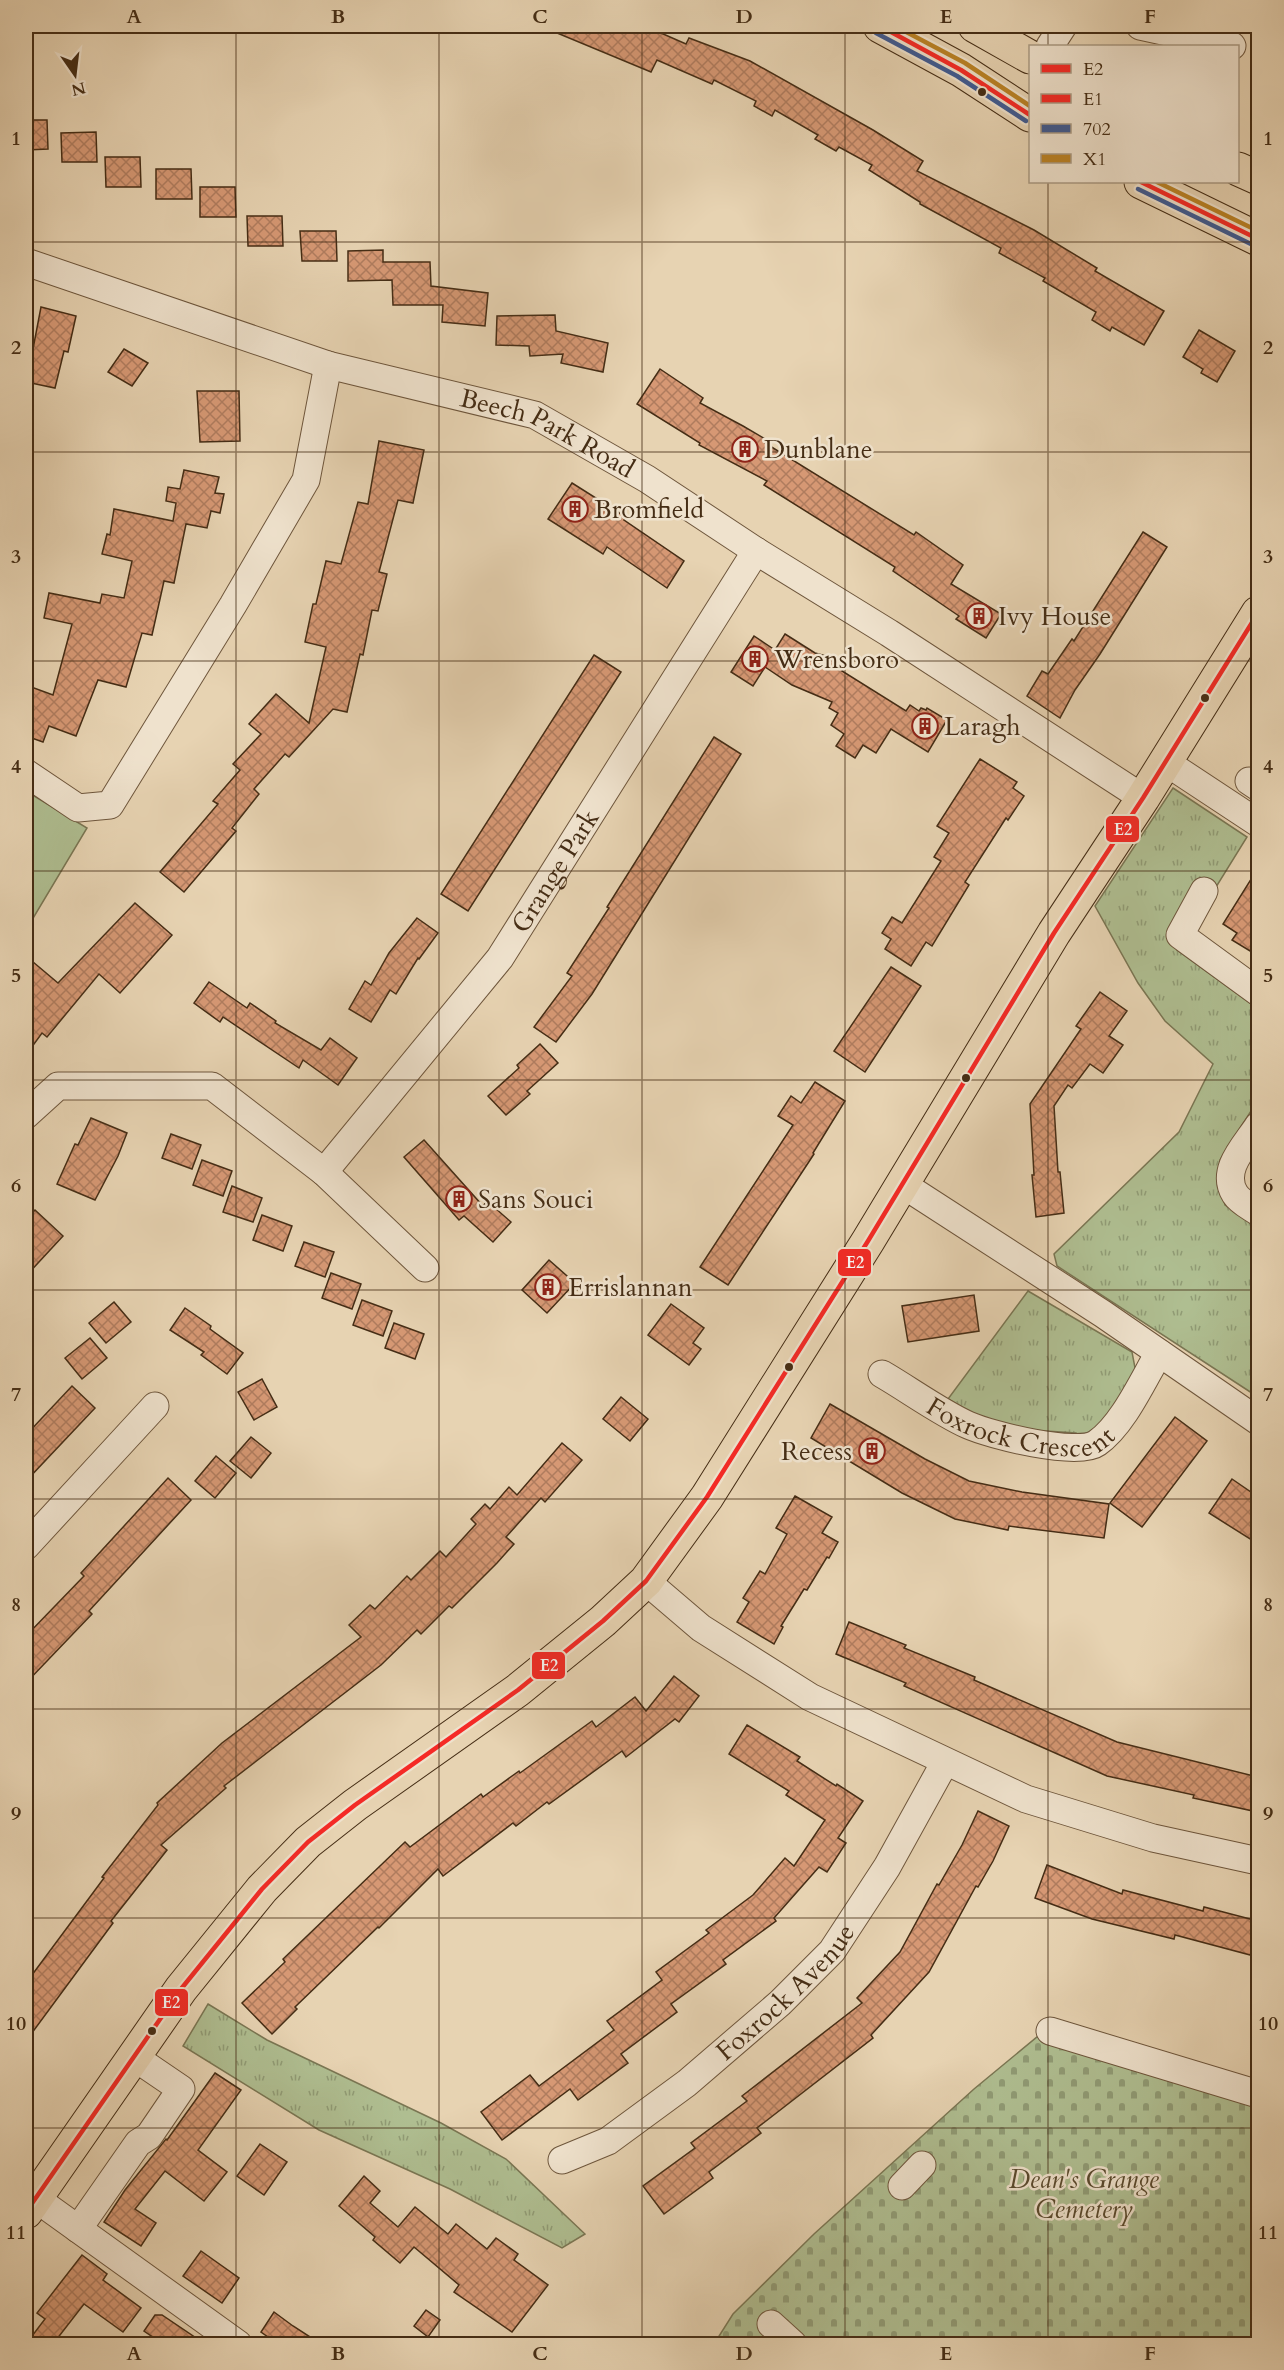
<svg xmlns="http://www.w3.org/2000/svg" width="1284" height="2370" font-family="Cardo,serif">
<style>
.grass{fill:url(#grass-tufts);stroke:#7a7653;stroke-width:1.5}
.cemetery{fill:url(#cemetery-stones);stroke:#7a7653;stroke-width:1.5}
.park{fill:#afbe91;stroke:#7a7653;stroke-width:1.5}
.building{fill:url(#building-cross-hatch);stroke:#452d15;stroke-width:1.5}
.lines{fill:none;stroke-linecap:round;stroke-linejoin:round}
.minor-casing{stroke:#6e563c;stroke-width:29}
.major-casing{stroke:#452d15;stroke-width:35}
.highway-casing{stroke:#452d15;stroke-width:35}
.minor{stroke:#efe2cd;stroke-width:27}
.major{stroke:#e7d3b2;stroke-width:33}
.highway{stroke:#e7d3b2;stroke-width:33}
.bus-1-casing{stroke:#efe2cd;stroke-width:9}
.bus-2-casing{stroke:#efe2cd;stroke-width:9}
.bus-3-casing{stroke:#efe2cd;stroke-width:9}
.bus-4-casing{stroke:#efe2cd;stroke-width:9}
.bus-1{stroke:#f52a26;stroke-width:4.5}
.bus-2{stroke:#f52a26;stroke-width:4.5}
.bus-3{stroke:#3f5b92;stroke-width:4.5}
.bus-4{stroke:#ba8225;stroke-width:4.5}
.grid{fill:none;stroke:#452d15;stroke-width:1.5;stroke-opacity:0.55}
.bus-dot{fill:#452d15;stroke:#efe2cd;stroke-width:2}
.labels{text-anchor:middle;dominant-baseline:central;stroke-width:5;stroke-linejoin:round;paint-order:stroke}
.street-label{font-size:26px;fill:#452d15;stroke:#efe2cd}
.poi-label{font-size:26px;fill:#452d15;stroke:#efe2cd;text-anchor:start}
.park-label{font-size:26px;font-style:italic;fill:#5a4a2e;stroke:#efe2cd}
.line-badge{stroke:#efe2cd;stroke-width:2}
.badge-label{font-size:16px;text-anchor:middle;font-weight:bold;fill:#fff}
.neatline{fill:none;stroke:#452d15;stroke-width:2}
.grid-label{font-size:20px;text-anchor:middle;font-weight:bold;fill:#452d15}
</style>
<defs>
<pattern id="grass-tufts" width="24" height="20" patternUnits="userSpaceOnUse" patternTransform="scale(1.5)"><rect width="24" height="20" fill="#afbe91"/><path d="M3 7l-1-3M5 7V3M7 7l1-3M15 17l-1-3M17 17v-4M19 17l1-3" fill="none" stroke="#909b75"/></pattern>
<pattern id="cemetery-stones" width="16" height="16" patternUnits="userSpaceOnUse" patternTransform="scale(1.5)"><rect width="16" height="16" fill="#afbe91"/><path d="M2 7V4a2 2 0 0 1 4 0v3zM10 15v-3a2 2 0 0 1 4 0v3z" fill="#909b75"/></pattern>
<pattern id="building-cross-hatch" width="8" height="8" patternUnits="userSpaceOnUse" patternTransform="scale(1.5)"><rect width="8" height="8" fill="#d69874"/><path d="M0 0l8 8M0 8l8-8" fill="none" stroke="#af7c5e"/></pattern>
</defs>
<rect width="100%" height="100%" fill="#e7d3b2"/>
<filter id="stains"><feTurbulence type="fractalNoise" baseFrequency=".00333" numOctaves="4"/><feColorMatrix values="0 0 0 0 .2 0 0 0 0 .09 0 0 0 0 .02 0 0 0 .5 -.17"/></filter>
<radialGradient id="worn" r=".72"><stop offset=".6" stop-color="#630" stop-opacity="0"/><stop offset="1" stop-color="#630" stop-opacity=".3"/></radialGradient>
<g class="grass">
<polygon points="1173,788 1247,837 1177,950 1258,1009 1258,1100 1220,1160 1219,1183 1225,1205 1258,1226 1258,1397 1057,1266 1054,1254 1179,1132 1213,1064 1165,1021 1138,983 1095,906"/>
<polygon points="1028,1291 1132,1352 1136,1373 1109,1420 1077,1440 1076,1433 1030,1430 1003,1432 948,1399"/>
<polygon points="208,2004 267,2040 441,2123 506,2159 585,2234 562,2248 450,2189 319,2130 183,2046"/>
</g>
<polygon class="cemetery" points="1049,2027 1258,2086 1258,2344 714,2344 733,2314 814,2234 974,2089"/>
<polygon class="park" points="26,791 87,828 26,930"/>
<g class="building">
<polygon points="545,26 645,26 686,44 689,38 750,61 873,130 923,161 917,171 1034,230 1097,268 1095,271 1164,311 1144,345 1112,327 1110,331 1092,320 1096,312 1043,281 1045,278 999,253 1001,248 920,204 920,202 869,170 872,165 839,147 836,151 815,139 818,135 775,110 772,116 754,106 756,101 714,80 712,84 657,60 651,72 545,28"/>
<polygon points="26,120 47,120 48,149 26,150"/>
<polygon points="96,132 97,162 62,162 61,133"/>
<polygon points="105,157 140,157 141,187 106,187"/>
<polygon points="156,169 191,169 192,199 156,199"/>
<polygon points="200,187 235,187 236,217 200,217"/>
<polygon points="247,216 282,216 283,246 248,246"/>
<polygon points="300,231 336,231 337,261 302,261"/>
<polygon points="383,250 383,262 430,262 431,286 488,293 485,326 442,322 443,305 393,305 392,280 348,281 348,251"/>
<polygon points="41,307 76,316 68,352 64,351 55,388 26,382 26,348 33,349"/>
<polygon points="555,315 556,331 608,343 603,372 561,363 563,354 530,356 529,346 496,345 497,316"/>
<polygon points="1199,330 1235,351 1217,382 1201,373 1203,369 1183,357"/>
<polygon points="124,349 148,363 132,386 108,372"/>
<polygon points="660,369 703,398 700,403 743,426 767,440 765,443 914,535 916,532 963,565 951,584 1001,614 986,638 956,619 959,616 893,571 895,567 764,485 767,481 699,445 700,443 637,404"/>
<polygon points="197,391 239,391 240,441 200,442"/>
<polygon points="379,441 424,450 413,503 398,500 379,572 387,574 378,611 372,610 363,655 360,654 347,712 333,709 289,757 285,754 254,789 259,794 232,828 236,831 184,892 160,872 218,804 213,801 240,770 233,764 261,734 249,724 276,694 309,723 326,647 305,642 313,604 316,604 326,561 341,564 358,502 368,504"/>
<polygon points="184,470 219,477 215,493 224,494 220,513 211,511 207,528 186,524 174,583 164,581 152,635 142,633 126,687 98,680 76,736 49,726 43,742 26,736 26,685 53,695 72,624 44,618 49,593 100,603 102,594 124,598 132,561 102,554 107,534 110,535 114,509 173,521 176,503 166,501 168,487 180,489"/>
<polygon points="572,483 626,517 624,520 684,561 667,588 607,547 603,554 548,519"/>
<polygon points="1143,532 1167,547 1100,654 1075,690 1060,718 1027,696 1042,671 1048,674 1072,639 1074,641"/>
<polygon points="785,634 815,653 848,662 842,671 906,711 910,705 919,711 921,708 926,710 927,708 947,720 928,752 891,729 876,753 863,745 855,758 836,746 844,734 831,725 838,713 829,708 832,702 792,685 765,667 753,686 731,672 754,636 775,650"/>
<polygon points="594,655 621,672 468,911 441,894"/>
<polygon points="714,737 741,754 592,994 556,1042 534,1027 572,976 567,973 609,908 607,907"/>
<polygon points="980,759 1017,782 1013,788 1024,796 1008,820 1006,818 965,882 969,885 932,946 926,942 911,966 885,949 891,939 882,933 892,917 902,923 941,861 934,857 949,833 937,826"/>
<polygon points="1258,868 1258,938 1250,951 1232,940 1237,933 1223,924"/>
<polygon points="135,903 172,935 120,993 99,974 47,1037 42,1033 26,1055 26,956 58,983"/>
<polygon points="417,918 438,933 419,959 418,958 396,994 390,990 371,1022 349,1009 365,981 371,985 389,953"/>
<polygon points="891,967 921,986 865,1072 834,1051"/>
<polygon points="209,982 247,1008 250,1003 276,1021 275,1023 321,1050 330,1038 357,1058 338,1085 303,1060 299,1068 223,1017 220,1022 194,1003"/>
<polygon points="1100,992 1127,1011 1109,1036 1123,1045 1103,1073 1090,1064 1072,1088 1068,1085 1054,1106 1058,1172 1060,1172 1064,1213 1036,1217 1032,1175 1034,1175 1030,1104 1081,1029 1076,1026"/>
<polygon points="540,1044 558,1063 527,1091 530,1094 506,1115 488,1096 519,1068 517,1065"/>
<polygon points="815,1082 845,1101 813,1153 814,1154 728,1285 700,1267 793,1125 778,1116 791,1096 801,1103"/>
<polygon points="91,1118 127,1133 118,1156 95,1200 57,1184 75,1144 78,1145"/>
<polygon points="171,1134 201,1145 192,1169 162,1158"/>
<polygon points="424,1140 483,1206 487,1201 511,1222 493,1242 464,1216 459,1220 404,1157"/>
<polygon points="202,1160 232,1171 223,1196 193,1185"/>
<polygon points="232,1186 262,1198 253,1222 223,1212"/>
<polygon points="35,1210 63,1236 26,1276 26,1219"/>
<polygon points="262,1215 292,1226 283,1251 253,1240"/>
<polygon points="304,1242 334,1252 325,1277 295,1266"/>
<polygon points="549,1260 575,1283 547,1313 522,1290"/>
<polygon points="331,1273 361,1284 352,1309 322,1298"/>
<polygon points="974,1295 979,1331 908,1342 902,1306"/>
<polygon points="362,1300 392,1311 383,1336 353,1325"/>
<polygon points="114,1302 131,1322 106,1343 89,1323"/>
<polygon points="671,1304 704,1328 693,1343 701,1349 689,1365 648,1335"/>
<polygon points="185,1308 211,1326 210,1329 243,1353 227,1374 201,1355 204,1352 170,1330"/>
<polygon points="394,1323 424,1334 415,1359 385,1348"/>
<polygon points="90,1338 107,1358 82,1379 65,1358"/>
<polygon points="262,1379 277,1407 254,1420 238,1392"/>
<polygon points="72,1386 95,1408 26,1481 26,1435"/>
<polygon points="621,1397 648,1419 630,1441 603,1419"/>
<polygon points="830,1404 925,1459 969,1481 1022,1492 1109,1504 1104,1538 1009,1526 1008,1530 955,1519 902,1493 811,1438"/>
<polygon points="1175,1417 1207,1441 1142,1527 1110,1503"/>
<polygon points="251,1437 271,1453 251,1478 230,1461"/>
<polygon points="562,1443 582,1460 545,1502 541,1498 506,1537 514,1544 497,1563 452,1608 449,1606 421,1634 417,1630 381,1665 224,1786 226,1788 161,1845 167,1850 111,1921 113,1923 26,2041 26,1983 104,1878 102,1877 158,1805 157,1803 222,1743 361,1637 349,1625 370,1605 375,1609 407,1576 411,1580 440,1551 446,1557 476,1524 471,1519 485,1504 490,1509 509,1487 517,1495"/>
<polygon points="216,1456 236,1473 215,1498 195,1481"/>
<polygon points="168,1478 191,1500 89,1611 92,1614 26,1683 26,1636 84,1576 81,1573"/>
<polygon points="1232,1479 1258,1497 1258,1544 1209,1513"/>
<polygon points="795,1496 832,1517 822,1533 838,1542 829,1558 827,1557 807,1590 804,1589 781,1626 783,1627 774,1644 737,1622 749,1602 743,1598 760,1571 765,1574 787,1534 776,1528"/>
<polygon points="849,1622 906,1645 904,1648 975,1677 974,1680 1117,1742 1258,1777 1258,1788 1253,1811 1193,1798 1194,1795 1107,1776 904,1686 906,1683 836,1654"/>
<polygon points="674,1676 699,1696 679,1722 675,1719 626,1757 622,1751 549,1804 547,1802 516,1826 513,1823 443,1876 438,1869 379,1928 378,1927 295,2007 297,2009 272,2034 242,2003 285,1962 283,1959 405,1842 410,1847 481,1794 483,1797 519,1771 520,1773 592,1721 596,1727 635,1697 646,1711"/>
<polygon points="747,1725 800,1757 797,1761 836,1786 837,1784 863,1801 838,1838 846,1843 827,1872 819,1867 774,1918 776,1921 723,1960 726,1964 671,2004 677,2012 621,2054 628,2063 578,2100 570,2089 502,2140 481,2112 530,2075 539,2086 614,2030 607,2021 662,1980 656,1972 709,1933 706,1930 753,1895 785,1858 794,1866 825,1820 786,1795 789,1791 729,1754"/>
<polygon points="978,1811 1009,1826 993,1861 978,1887 976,1886 929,1972 871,2035 873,2038 757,2128 761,2133 709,2172 713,2178 664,2214 643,2186 695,2148 691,2143 747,2101 742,2096 862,2003 857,1998 900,1952 937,1884 939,1885 962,1845"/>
<polygon points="1047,1865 1122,1894 1123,1890 1203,1911 1204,1907 1258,1921 1258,1940 1254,1956 1175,1935 1174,1939 1092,1919 1035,1898"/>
<polygon points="215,2073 241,2090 198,2150 227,2172 204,2201 165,2171 135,2209 156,2223 141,2246 104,2222 125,2190 166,2139 167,2140"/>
<polygon points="260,2144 287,2162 264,2195 237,2176"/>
<polygon points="364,2176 380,2191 370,2203 398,2227 415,2207 448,2234 456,2224 487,2249 496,2238 518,2254 514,2260 548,2285 512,2332 454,2292 459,2285 414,2247 400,2263 373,2240 375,2237 339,2206"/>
<polygon points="201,2251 239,2278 222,2303 183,2276"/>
<polygon points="82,2255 107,2274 103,2280 141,2308 123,2332 84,2304 53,2344 26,2344 45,2319 37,2313"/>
<polygon points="426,2310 440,2320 428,2337 414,2326"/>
<polygon points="274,2312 293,2326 321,2344 278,2344 261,2332"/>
<polygon points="155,2315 162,2315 205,2344 163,2344 144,2331"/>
</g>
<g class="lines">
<g class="minor-casing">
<g id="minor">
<polyline points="1140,26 1232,46"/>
<polyline points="1050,46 1063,26"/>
<path id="s1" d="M26,262L328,365L535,415L647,479L756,551L889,633L1143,798"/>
<polyline points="1164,761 1258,823"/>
<polyline points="26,773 78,808 110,805 233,605 306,480 328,365"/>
<polyline points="1249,781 1258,787"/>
<polyline points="1204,891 1180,935 1258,992"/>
<polyline points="26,1115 58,1086 212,1086 324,1172 425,1268"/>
<path d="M1258,1126C1245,1146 1220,1170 1235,1194C1240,1202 1251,1207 1258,1212"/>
<path id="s2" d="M324,1172L500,958L756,551"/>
<polyline points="902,1184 1103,1314 1258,1421"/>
<path id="s3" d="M882,1374C908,1389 941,1413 968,1425C990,1435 1078,1457 1097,1443C1123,1425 1143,1380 1159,1353"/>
<polyline points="26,1546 155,1406"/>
<polyline points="646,1581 701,1628 810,1697 1026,1799 1153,1838 1258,1861"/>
<polyline points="1050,2031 1258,2094"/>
<path id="s4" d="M562,2160L608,2141L687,2083L780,2003L832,1951L887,1867L945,1762"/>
<polyline points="902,2186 922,2165"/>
<polyline points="35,2198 238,2344"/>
<polyline points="78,2229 138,2143 149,2136 181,2089 134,2057"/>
<polyline points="771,2324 793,2344"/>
</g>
</g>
<g class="major-casing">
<polyline id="major" points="26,2212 181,1989 262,1889 308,1842 355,1805 518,1690 603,1621 646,1581 707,1497 868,1241 1054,933 1143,798 1258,613"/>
</g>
<g class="highway-casing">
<g id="highway">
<polyline points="880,26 961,70 1030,115"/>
<polyline points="975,26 1030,57"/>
<polyline points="1238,169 1258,178"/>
<polyline points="1141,182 1258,239"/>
</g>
</g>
<use href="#minor" class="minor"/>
<use href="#major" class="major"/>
<use href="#highway" class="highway"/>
<g class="bus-1-casing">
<polyline id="bus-1" points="26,2212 181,1989 262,1889 308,1842 355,1805 518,1690 603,1621 646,1581 707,1497 868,1241 1054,933 1143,798 1258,613"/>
</g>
<g class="bus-2-casing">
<g id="bus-2">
<polyline points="880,26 961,70 1030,115"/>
<polyline points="1141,182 1258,239"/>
</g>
</g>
<g class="bus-3-casing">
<g id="bus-3">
<polyline points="876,33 957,76 1026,121"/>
<polyline points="1138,189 1255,246"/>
</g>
</g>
<g class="bus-4-casing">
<g id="bus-4">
<polyline points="895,26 965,63 1030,106"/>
<polyline points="1157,182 1258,231"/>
</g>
</g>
<use href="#bus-1" class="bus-1"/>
<use href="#bus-2" class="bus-2"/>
<use href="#bus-3" class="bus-3"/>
<use href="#bus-4" class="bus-4"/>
</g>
<path class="grid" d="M236,26V2344M439,26V2344M642,26V2344M845,26V2344M1048,26V46M1048,182V2344M26,242H1258M26,452H1258M26,661H1258M26,871H1258M26,1080H1258M26,1290H1258M26,1499H1258M26,1709H1258M26,1918H1258M26,2128H1258"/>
<defs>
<g id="building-ring" transform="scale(1.35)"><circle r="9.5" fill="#efe2cd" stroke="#8f2418" stroke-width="1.5"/><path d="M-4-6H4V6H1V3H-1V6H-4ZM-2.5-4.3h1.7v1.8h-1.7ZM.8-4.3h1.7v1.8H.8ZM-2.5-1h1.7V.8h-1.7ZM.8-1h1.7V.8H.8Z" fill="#8f2418"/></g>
</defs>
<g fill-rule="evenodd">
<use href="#building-ring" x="745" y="449"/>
<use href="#building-ring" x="575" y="509"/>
<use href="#building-ring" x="979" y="616"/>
<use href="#building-ring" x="755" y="659"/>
<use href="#building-ring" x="925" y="726"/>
<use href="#building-ring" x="459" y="1199"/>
<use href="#building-ring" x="548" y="1287"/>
<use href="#building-ring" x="872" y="1451"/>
</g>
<g class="bus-dot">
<circle cx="982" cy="92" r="5"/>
<circle cx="1205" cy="698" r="5"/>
<circle cx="966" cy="1078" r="5"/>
<circle cx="789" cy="1367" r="5"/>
<circle cx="152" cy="2031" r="5"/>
</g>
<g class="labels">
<g class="street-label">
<text stroke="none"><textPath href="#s1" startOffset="550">Beech Park Road</textPath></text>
<text stroke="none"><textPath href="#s2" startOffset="380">Grange Park</textPath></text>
<text stroke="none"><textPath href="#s3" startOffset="153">Foxrock Crescent</textPath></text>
<text stroke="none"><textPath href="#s4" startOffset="282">Foxrock Avenue</textPath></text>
</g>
<g class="poi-label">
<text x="764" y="449">Dunblane</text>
<text x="594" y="509">Bromfield</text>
<text x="998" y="616">Ivy House</text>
<text x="774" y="659">Wrensboro</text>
<text x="944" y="726">Laragh</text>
<text x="478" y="1199">Sans Souci</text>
<text x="568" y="1287">Errislannan</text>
<text x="852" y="1451" text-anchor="end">Recess</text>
</g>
<g class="park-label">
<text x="1084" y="2179">Dean's Grange<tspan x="1084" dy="30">Cemetery</tspan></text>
</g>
</g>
<g class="line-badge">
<rect x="1105" y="815" width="35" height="28" rx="6" fill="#f52a26"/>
<rect x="837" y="1248" width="35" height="29" rx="6" fill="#f52a26"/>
<rect x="531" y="1651" width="35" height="29" rx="6" fill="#f52a26"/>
<rect x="154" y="1988" width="35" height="29" rx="6" fill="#f52a26"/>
</g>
<g class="badge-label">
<text x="1123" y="835">E2</text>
<text x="855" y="1268">E2</text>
<text x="549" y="1671">E2</text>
<text x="171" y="2008">E2</text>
</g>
<rect width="1284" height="2370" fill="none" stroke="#e7d3b2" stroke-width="66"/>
<rect x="1029" y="45" width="210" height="138" fill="#efe2cd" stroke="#ab9a83" stroke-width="1.5"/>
<rect x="1041" y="64" width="30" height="9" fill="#f52a26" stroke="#ab9a83" stroke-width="1.5"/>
<text x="1083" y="75" font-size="18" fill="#452d15">E2</text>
<rect x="1041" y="94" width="30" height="9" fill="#f52a26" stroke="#ab9a83" stroke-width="1.5"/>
<text x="1083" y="105" font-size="18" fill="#452d15">E1</text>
<rect x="1041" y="124" width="30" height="9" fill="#3f5b92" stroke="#ab9a83" stroke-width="1.5"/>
<text x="1083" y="135" font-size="18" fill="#452d15">702</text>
<rect x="1041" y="154" width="30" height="9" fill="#ba8225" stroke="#ab9a83" stroke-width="1.5"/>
<text x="1083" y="165" font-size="18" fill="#452d15">X1</text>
<g transform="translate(75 75) rotate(166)" stroke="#efe2cd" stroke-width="4.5" paint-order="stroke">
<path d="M0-4.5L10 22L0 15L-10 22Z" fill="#452d15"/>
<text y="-9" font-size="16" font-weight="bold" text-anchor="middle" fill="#452d15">N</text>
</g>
<rect x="33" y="33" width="1218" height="2304" class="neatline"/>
<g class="grid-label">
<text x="134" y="23">A</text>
<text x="338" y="23">B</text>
<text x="540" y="23">C</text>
<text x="744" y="23">D</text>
<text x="946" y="23">E</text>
<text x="1150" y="23">F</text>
<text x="16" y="145">1</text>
<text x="1268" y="145">1</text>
<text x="16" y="354">2</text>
<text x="1268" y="354">2</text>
<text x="16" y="563">3</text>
<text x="1268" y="563">3</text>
<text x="16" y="773">4</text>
<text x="1268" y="773">4</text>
<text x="16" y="982">5</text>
<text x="1268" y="982">5</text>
<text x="16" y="1192">6</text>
<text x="1268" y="1192">6</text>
<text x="16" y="1401">7</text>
<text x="1268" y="1401">7</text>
<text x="16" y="1611">8</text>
<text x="1268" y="1611">8</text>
<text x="16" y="1820">9</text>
<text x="1268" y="1820">9</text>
<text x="16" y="2030">10</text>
<text x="1268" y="2030">10</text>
<text x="16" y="2239">11</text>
<text x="1268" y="2239">11</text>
<text x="134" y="2360">A</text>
<text x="338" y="2360">B</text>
<text x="540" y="2360">C</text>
<text x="744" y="2360">D</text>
<text x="946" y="2360">E</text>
<text x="1150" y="2360">F</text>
</g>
<rect width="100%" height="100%" filter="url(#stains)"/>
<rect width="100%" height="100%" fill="url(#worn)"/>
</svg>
